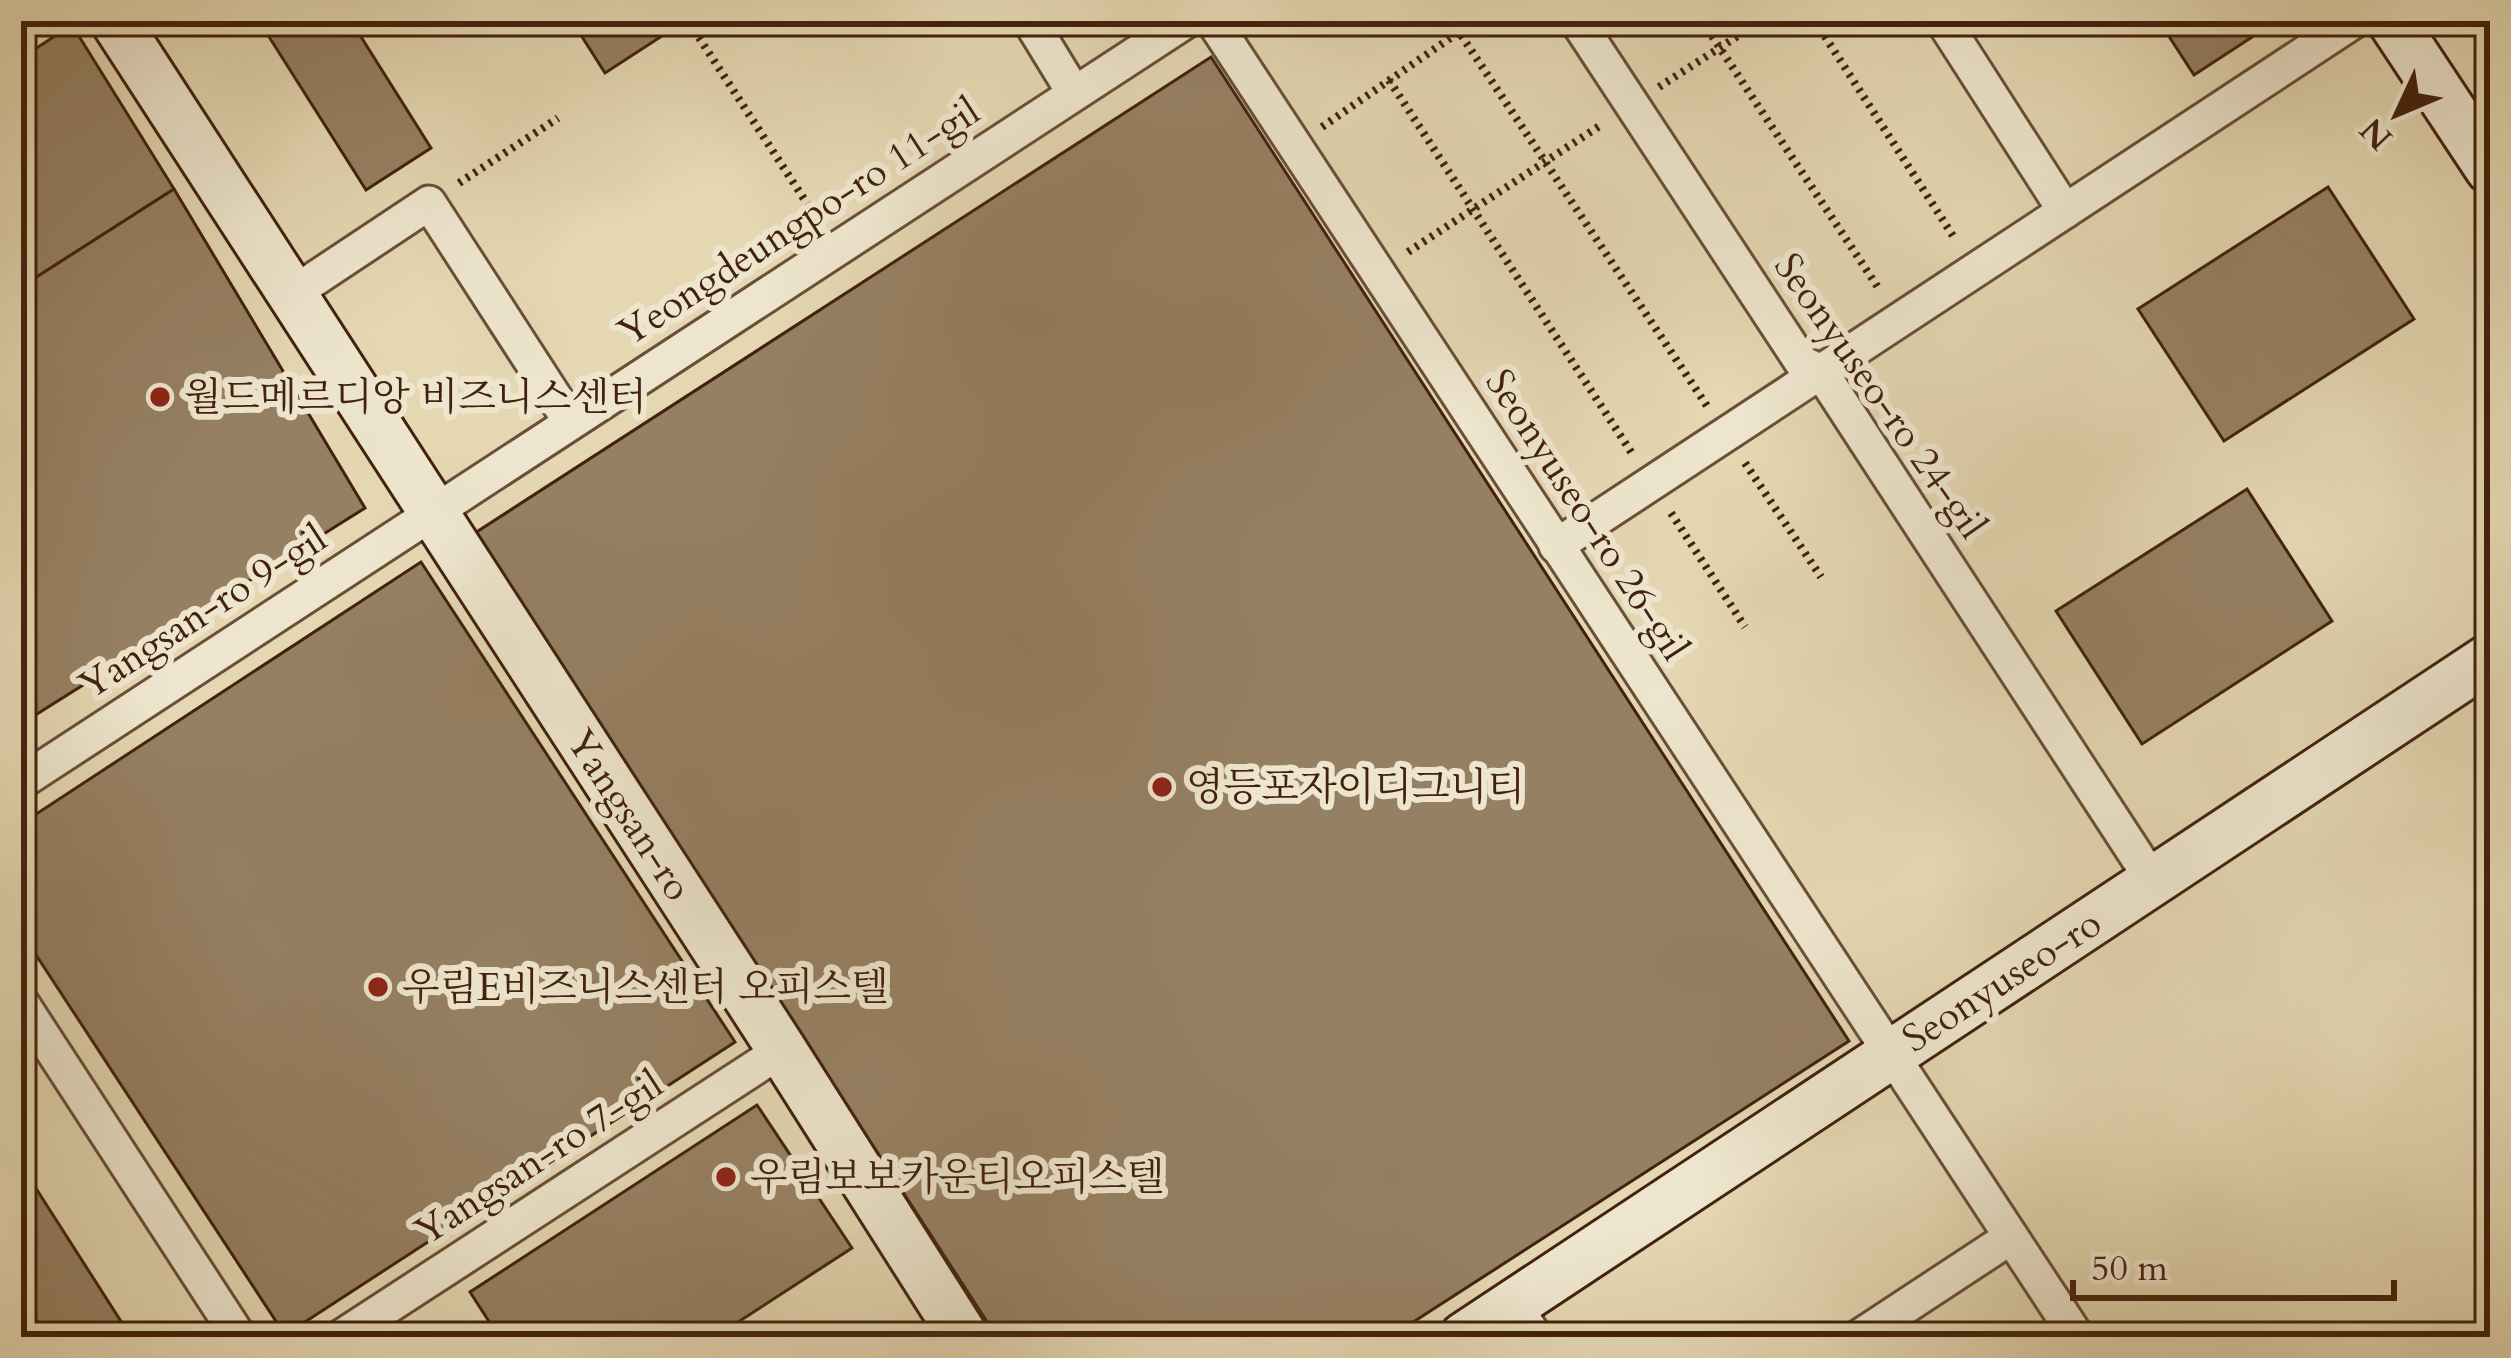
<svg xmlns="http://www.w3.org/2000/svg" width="2511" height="1358" font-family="Cardo,'Noto Serif KR',serif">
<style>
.building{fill:#968063;stroke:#42210e;stroke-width:3}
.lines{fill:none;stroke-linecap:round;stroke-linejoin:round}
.street-casing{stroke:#6a4e37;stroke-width:39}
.secondary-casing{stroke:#42210e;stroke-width:54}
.path{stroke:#42210e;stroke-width:8;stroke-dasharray:3 6;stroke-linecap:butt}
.street{stroke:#ede5cd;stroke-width:33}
.secondary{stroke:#ede5cd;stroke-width:48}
.poi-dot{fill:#8f2418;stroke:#ede5cd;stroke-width:4.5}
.labels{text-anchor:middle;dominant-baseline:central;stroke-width:12;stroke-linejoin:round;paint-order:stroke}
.street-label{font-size:39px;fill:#42210e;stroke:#ede5cd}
.poi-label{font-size:39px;fill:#42210e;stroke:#ede5cd;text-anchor:start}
</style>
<rect width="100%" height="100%" fill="#e4d7b2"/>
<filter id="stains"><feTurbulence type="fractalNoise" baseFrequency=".00167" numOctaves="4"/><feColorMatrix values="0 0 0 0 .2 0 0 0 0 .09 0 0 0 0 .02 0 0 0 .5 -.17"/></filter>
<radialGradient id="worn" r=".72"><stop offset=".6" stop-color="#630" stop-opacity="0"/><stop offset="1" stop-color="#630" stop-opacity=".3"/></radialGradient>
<g class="building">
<polygon points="259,21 351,21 431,148 366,190"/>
<polygon points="572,21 685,21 605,73"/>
<polygon points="2159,21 2241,21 2252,37 2194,75"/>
<polygon points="72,25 174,189 21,287 21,58"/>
<polygon points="1211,57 1849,1041 1390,1337 997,1337 475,533"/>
<polygon points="2328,187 2414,319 2224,441 2138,309"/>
<polygon points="174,189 365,508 21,724 21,287"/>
<polygon points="2247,489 2332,621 2142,744 2056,611"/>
<polygon points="421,562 735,1042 285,1335 21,932 21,824"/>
<polygon points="2490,725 2490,751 2478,733"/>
<polygon points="757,1105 852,1248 715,1337 499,1337 470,1292"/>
<polygon points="21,1165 131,1337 47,1337 21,1296"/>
<polygon points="841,1326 848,1337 823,1337"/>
</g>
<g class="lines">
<g class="street-casing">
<g id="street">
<polyline points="1030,21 1074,93"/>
<polyline points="1213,21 2077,1337"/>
<polyline points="1577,21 1802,363 1821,372 2153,881"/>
<polyline points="1943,21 2065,211"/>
<polyline points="292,294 429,203 570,421"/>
<polyline points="1556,546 2354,21"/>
<polyline points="21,782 1186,21"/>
<polyline points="21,1002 239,1337"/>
<polyline points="1514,1304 1535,1337"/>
<polyline points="341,1337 782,1050"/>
<polyline points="1859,1337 2011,1237"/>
</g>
</g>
<g class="secondary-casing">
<g id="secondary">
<polyline points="115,21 782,1050 964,1337"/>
<polyline points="2392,21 2490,169"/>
<polyline points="1464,1337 2490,658"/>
</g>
</g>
<g class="path">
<polyline points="1702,21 1879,289"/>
<polyline points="1815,21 1955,239"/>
<polyline points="694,30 819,222"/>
<polyline points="1389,80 1633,455"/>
<polyline points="1659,87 1761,21"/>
<polyline points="1322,127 1459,32 1707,406"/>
<polyline points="459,183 558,118"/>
<polyline points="1408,252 1601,125"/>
<polyline points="1745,463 1821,577"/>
<polyline points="1671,513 1745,627"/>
</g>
<use href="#street" class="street"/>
<use href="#secondary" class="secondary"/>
</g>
<g class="poi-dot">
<circle cx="160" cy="397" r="12"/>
<circle cx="1162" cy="787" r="12"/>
<circle cx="378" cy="987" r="12"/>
<circle cx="726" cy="1177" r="12"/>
</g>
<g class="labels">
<g class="street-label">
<text transform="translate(799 222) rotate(-33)">Yeongdeungpo-ro 11-gil</text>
<text transform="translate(1880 396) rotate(55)">Seonyuseo-ro 24-gil</text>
<text transform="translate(1587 515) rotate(57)">Seonyuseo-ro 26-gil</text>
<text transform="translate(203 612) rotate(-33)">Yangsan-ro 9-gil</text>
<text transform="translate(629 815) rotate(57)">Yangsan-ro</text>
<text transform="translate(2002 981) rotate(-33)">Seonyuseo-ro</text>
<text transform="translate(539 1158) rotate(-33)">Yangsan-ro 7-gil</text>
</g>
<g class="poi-label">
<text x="184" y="397">월드메르디앙 비즈니스센터</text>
<text x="1186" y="787">영등포자이디그니티</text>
<text x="402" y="987">우림E비즈니스센터 오피스텔</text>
<text x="750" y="1177">우림보보카운티오피스텔</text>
</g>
</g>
<rect width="2511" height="1358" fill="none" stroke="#e4d7b2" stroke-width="72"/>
<rect x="24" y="24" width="2463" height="1310" fill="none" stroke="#42210e" stroke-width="6"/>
<rect x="36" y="36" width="2439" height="1286" fill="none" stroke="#42210e" stroke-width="3"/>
<g transform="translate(2397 114) rotate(226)" stroke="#ede5cd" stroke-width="9" paint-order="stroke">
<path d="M0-9L21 45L0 30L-21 45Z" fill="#42210e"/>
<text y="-18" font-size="33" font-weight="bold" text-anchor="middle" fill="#42210e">N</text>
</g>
<path d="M2073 1280v18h321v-18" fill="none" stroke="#42210e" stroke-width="6"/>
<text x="2091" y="1280" font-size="36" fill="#42210e" stroke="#ede5cd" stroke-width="9" paint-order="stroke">50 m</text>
<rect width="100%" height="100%" filter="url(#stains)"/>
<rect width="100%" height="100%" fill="url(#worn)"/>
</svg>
